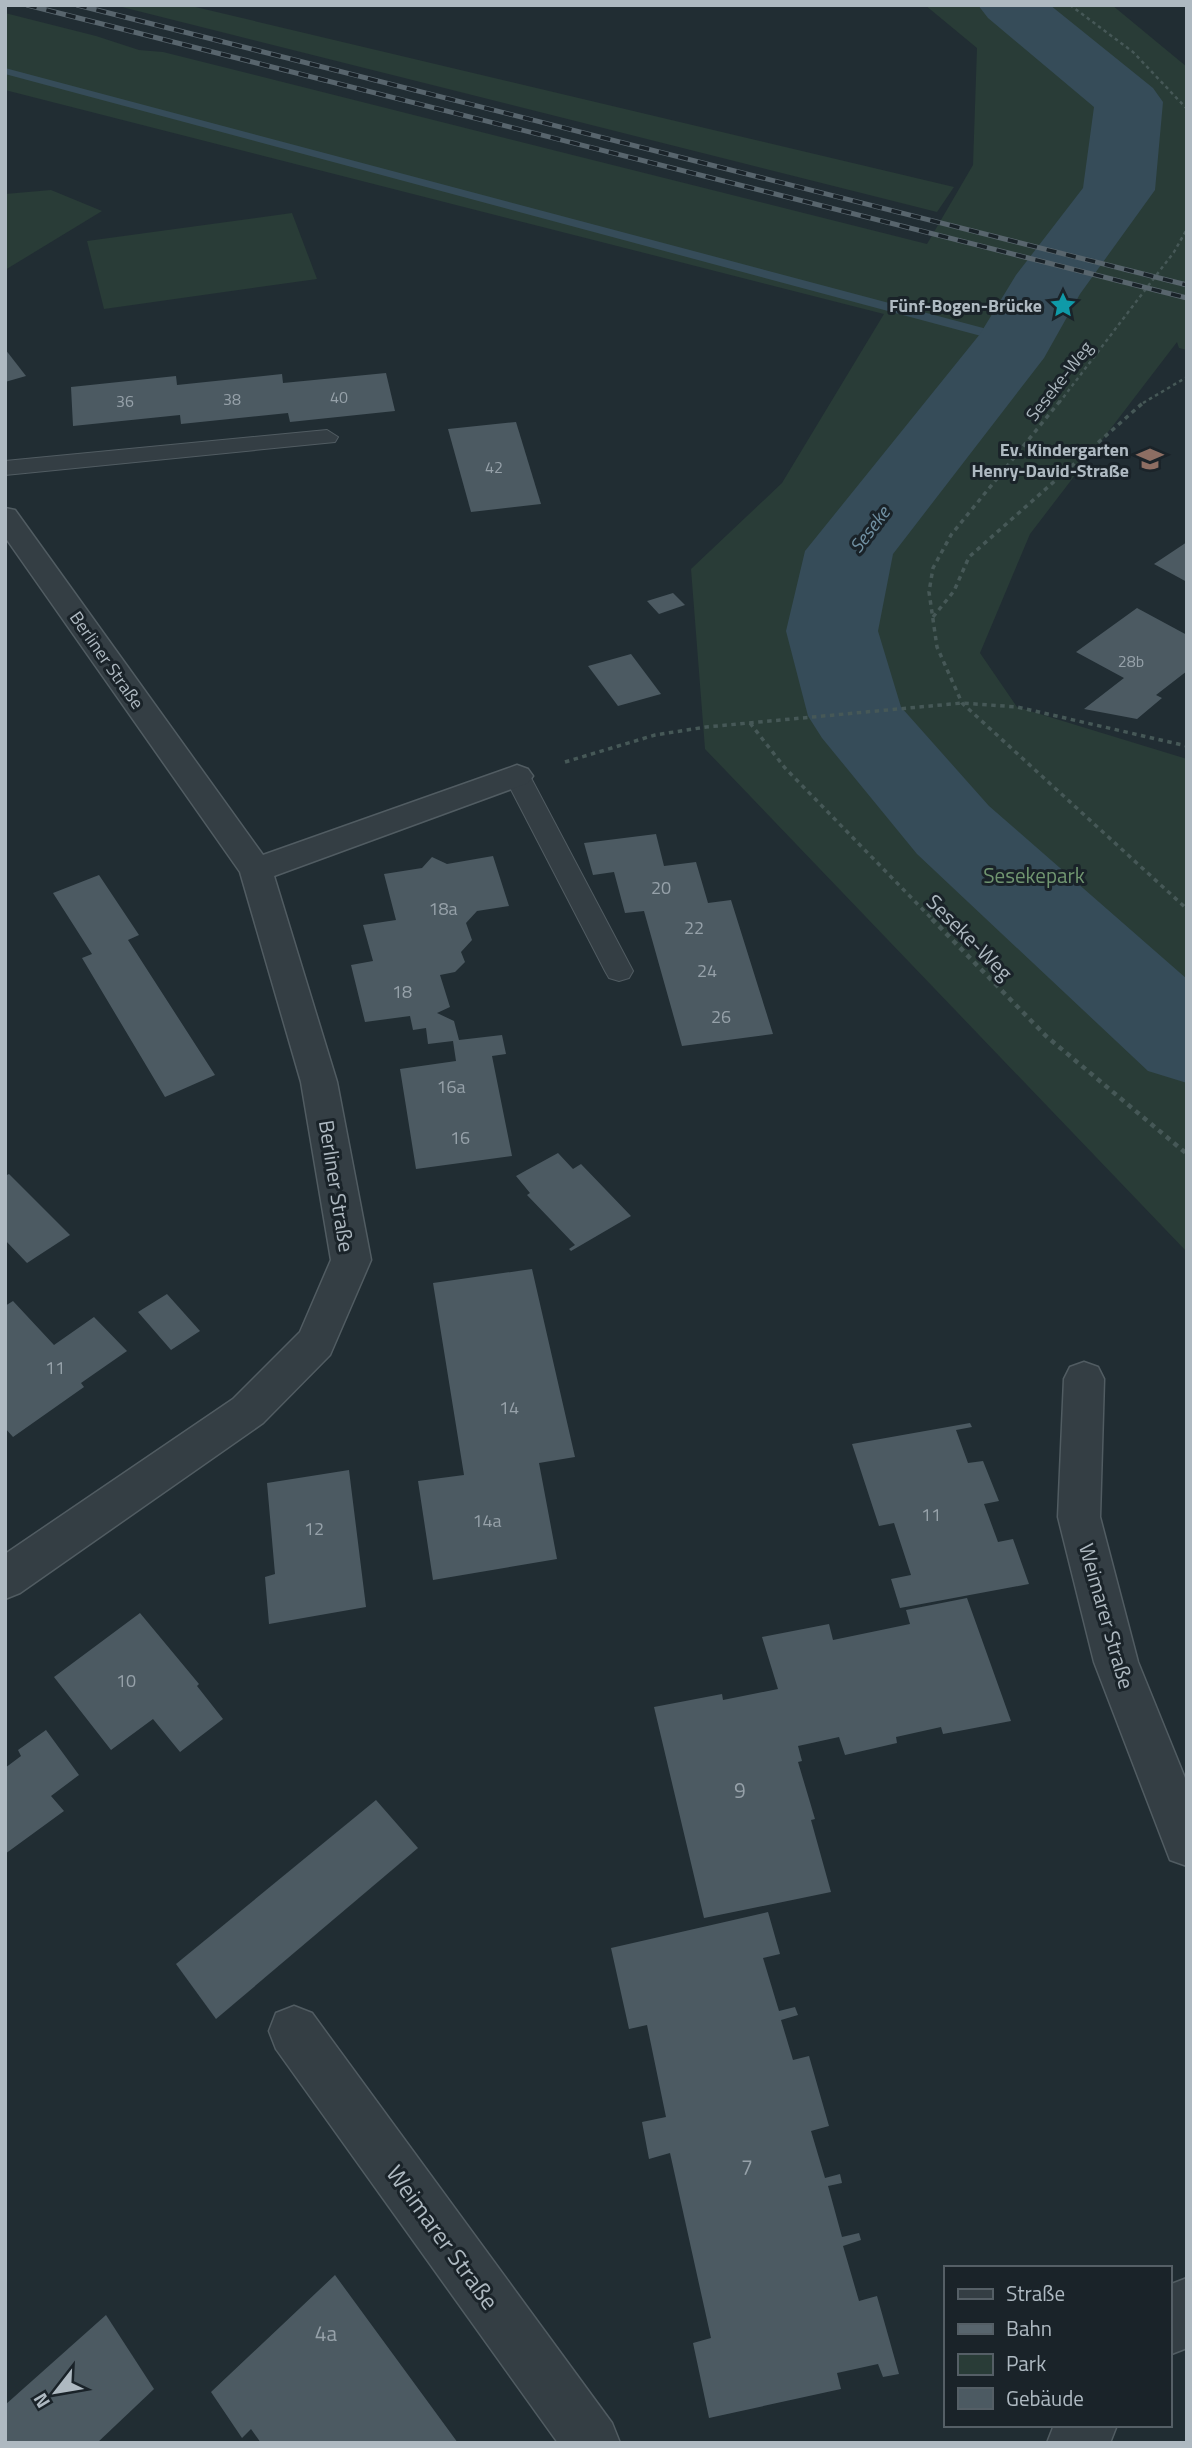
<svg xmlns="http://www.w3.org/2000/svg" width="1192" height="2448" font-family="'Titillium Web',sans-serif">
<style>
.green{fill:#293c37}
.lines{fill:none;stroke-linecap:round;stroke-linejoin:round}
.stream{fill:#364c59;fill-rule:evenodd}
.river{fill:#364c59;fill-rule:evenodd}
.building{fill:#4c5a62}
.lane-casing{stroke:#515c62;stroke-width:2}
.street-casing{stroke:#515c62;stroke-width:3}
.path-far2{stroke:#465857;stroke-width:2.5;stroke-dasharray:3.5 3.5;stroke-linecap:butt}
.path-far1{stroke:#465857;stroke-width:3.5;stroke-dasharray:4.5 4.5;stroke-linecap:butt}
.path{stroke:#465857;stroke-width:4.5;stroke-dasharray:5 5;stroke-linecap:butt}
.lane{fill:#343e44;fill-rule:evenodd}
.street{fill:#343e44;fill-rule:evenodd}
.rail-casing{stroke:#58656d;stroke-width:5}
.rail{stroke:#1a2329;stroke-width:3.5;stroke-dasharray:10;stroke-linecap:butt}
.labels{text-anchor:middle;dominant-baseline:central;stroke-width:6;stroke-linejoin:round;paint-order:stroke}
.far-number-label{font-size:16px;fill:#96a1a9}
.far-poi-label{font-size:18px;font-weight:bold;fill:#aeb9c1;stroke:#1a2329;text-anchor:end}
.far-street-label{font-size:18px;fill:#aeb9c1;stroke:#1a2329}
.number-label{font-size:18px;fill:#96a1a9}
.far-water-label{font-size:19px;font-style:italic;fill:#7191a3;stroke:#1a2329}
.park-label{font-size:21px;fill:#709570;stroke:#1a2329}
.street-label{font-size:21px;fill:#aeb9c1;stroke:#1a2329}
.near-number-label{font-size:21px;fill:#96a1a9}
.near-street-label{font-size:24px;fill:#aeb9c1;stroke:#1a2329}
</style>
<rect width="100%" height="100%" fill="#212d33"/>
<g class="green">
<polygon points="114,5 187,5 954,187 937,212"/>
<polygon points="925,5 1112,5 1187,67 1187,350 1179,348 1177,342 1030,534 980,653 1017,707 1187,759 1187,1252 705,749 691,569 782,483 884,314 5,90 5,13 96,36 139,50 163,52 927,244 973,165 977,48"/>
<polygon points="51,190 102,211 5,270 5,194"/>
<polygon points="292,213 317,279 104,309 87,241"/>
</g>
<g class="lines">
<polygon class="stream" points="5,68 1021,338 1022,341 1011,344 5,74"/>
<polygon class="river" points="978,5 1050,5 1153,88 1163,102 1155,190 1080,294 1044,358 893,554 878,631 901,707 989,806 1187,979 1187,1083 1148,1071 917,854 822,738 808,716 786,631 805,551 980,334 1016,275 1083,188 1094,107 988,18"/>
</g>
<g class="building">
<polygon points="5,349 26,376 5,382"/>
<polygon points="386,373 395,411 290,422 288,413 181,424 180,415 73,426 71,387 176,376 177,385 282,374 283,383"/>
<polygon points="516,422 541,504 471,512 448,429"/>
<polygon points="1187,542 1187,582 1154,564"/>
<polygon points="673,593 685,605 659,614 647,601"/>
<polygon points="1137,608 1187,635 1187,671 1156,695 1162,698 1137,719 1084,709 1124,678 1076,652"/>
<polygon points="631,654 661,694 618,706 588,666"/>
<polygon points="656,834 664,866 696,862 708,903 731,900 773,1034 682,1046 644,911 625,913 614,872 593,875 584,843"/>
<polygon points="493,856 509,906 477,911 466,923 472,940 461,952 465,962 455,972 440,975 450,1007 437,1013 454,1021 459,1040 502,1035 506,1054 492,1056 512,1156 416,1169 400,1069 456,1061 453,1041 428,1044 426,1028 413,1030 410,1016 365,1022 351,965 373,961 363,925 396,920 384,874 422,868 432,857 447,864"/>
<polygon points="99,875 139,935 128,940 215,1075 165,1097 82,958 92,954 53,893"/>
<polygon points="558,1153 573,1169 581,1164 631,1216 571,1251 569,1249 575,1245 527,1195 530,1193 516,1176"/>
<polygon points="9,1174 70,1235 27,1263 5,1240 5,1176"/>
<polygon points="532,1269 575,1457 539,1463 557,1559 433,1580 418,1481 464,1475 433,1283"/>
<polygon points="167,1294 200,1331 171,1350 138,1312"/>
<polygon points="13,1301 54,1345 94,1317 127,1351 81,1383 84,1387 13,1437 5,1428 5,1306"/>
<polygon points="970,1423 972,1427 956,1430 968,1463 983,1461 999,1501 984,1504 998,1542 1013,1539 1029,1584 900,1608 891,1579 911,1575 894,1523 879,1526 852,1444"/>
<polygon points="349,1470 366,1607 269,1624 265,1577 275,1574 267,1483"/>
<polygon points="967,1598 1011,1721 943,1734 941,1727 896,1737 897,1743 845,1755 839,1737 798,1746 802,1761 798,1762 815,1819 811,1820 831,1892 704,1918 654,1707 722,1694 723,1700 778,1689 762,1637 829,1624 833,1640 910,1624 906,1610"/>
<polygon points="140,1613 199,1684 197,1686 223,1719 180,1752 153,1719 111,1750 54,1677"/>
<polygon points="46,1730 79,1775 51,1796 64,1811 5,1854 5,1768 21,1756 18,1750"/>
<polygon points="376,1800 418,1848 216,2019 176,1964"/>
<polygon points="768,1912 780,1954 763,1958 779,2011 795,2007 798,2015 781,2020 793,2060 809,2056 829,2126 811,2131 825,2178 840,2174 842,2183 828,2186 842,2237 859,2233 861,2240 843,2246 859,2301 877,2296 899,2374 883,2377 878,2364 837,2373 841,2389 709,2418 693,2343 711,2338 670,2153 649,2159 642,2122 666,2117 647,2025 629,2029 611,1948"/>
<polygon points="335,2275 458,2443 261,2443 251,2429 242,2438 211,2392"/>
<polygon points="106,2315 154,2389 97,2443 5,2443 5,2405"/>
</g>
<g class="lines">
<g class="lane-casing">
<g id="lane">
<polygon points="327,430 338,437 335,442 5,475 5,461"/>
<polygon points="517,767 526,770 530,776 633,971 629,978 619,981 609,978 605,971 504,776 508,770"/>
</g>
</g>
<g class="street-casing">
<g id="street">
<polygon points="5,508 15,510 263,855 506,769 517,765 528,769 533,776 528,783 274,876 337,1082 371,1260 330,1355 263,1423 20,1593 5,1599 5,1554 233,1399 300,1332 331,1260 301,1082 240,872 5,537"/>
<polygon points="1084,1362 1098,1367 1104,1379 1100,1517 1138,1662 1187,1783 1187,1866 1170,1860 1094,1662 1058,1517 1064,1379 1070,1367"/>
<polygon points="294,2006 312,2013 612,2423 620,2443 558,2443 276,2049 269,2031 276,2013"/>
<polygon points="1187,2278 1187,2348 1169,2355 1169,2285"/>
<polygon points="1054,2425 1117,2425 1110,2443 1047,2443"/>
</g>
</g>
<g class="path-far2">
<polyline points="1070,5 1133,52 1187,109"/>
<polyline points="1059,403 1174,252 1187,229"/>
<polyline points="1143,403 1187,377"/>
</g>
<g class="path-far1">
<polyline points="1060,401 951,535 933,568 929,592 937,647 962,703 1187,909"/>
<polyline points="933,617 954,591 969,557 1145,401"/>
<polyline points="750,723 785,768 934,921"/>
<polyline points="565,762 655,735 706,727 962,703 1017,707 1187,746"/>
</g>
<polyline class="path" points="932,919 1046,1036 1187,1154"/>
<use href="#lane" class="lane"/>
<use href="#street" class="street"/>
<g class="rail-casing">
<g id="rail">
<polyline points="27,5 1187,298"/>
<polyline points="77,5 1187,285"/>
</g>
</g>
<use href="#rail" class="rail"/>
</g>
<defs>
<g id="sight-bare" transform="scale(2.1)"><path d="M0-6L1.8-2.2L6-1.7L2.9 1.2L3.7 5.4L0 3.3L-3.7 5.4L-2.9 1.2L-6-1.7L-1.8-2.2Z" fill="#0f9aa8" stroke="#1a2329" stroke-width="2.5" paint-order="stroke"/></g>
<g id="school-bare" transform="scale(2.1)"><path d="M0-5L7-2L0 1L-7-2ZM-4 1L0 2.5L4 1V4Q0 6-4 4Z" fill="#8d6e63" stroke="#1a2329" stroke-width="2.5" paint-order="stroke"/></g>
</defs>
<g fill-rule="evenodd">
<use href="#sight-bare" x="1063" y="305"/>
<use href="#school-bare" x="1150" y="459"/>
</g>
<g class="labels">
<g class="far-number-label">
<text x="339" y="397">40</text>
<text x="232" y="399">38</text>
<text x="125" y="401">36</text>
<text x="494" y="467">42</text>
<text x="1131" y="661">28b</text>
</g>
<g class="far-poi-label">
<text x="1042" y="305">Fünf-Bogen-Brücke</text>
<text x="1129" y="449">Ev. Kindergarten<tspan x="1129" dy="21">Henry-David-Straße</tspan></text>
</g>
<g class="far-street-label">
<text transform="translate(1059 381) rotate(-52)">Seseke-Weg</text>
<text transform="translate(107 660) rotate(55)">Berliner Straße</text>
</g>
<g class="number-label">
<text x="661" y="887">20</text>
<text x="443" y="908">18a</text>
<text x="694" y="927">22</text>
<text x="707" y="970">24</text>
<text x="402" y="991">18</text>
<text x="721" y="1016">26</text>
<text x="451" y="1086">16a</text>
<text x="460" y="1137">16</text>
<text x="55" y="1367">11</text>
<text x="509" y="1407">14</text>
<text x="931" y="1514">11</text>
<text x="487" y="1520">14a</text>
<text x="314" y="1528">12</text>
<text x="126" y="1680">10</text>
</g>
<g class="far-water-label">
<text transform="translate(869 529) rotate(-53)">Seseke</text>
</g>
<g class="park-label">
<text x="1034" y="875">Sesekepark</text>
</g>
<g class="street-label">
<text transform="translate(970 937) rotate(45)">Seseke-Weg</text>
<text transform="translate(337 1186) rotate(81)">Berliner Straße</text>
<text transform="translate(1107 1616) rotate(74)">Weimarer Straße</text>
</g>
<g class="near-number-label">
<text x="740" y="1790">9</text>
<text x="747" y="2167">7</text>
<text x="326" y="2333">4a</text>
</g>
<g class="near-street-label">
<text transform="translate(443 2237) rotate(54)">Weimarer Straße</text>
</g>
</g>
<rect width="1192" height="2448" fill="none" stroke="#aeb9c1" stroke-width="14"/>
<rect x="944" y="2266" width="228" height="161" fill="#1a2329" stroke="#555f66" stroke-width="2"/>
<rect x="958" y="2289" width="35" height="10" fill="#343e44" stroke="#555f66" stroke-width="2"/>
<text x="1006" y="2301" font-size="21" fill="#aeb9c1">Straße</text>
<rect x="958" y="2324" width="35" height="10" fill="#58656d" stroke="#555f66" stroke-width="2"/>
<text x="1006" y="2336" font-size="21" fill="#aeb9c1">Bahn</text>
<rect x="958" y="2354" width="35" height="21" fill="#293c37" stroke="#555f66" stroke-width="2"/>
<text x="1006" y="2371" font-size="21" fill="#aeb9c1">Park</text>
<rect x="958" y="2388" width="35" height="21" fill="#4c5a62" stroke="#555f66" stroke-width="2"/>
<text x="1006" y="2406" font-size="21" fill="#aeb9c1">Gebäude</text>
<g transform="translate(56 2392) rotate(239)" stroke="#1a2329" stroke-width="5" paint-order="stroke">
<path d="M0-5L12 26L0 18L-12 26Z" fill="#aeb9c1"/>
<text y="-10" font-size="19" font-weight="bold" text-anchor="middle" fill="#aeb9c1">N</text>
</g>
</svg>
